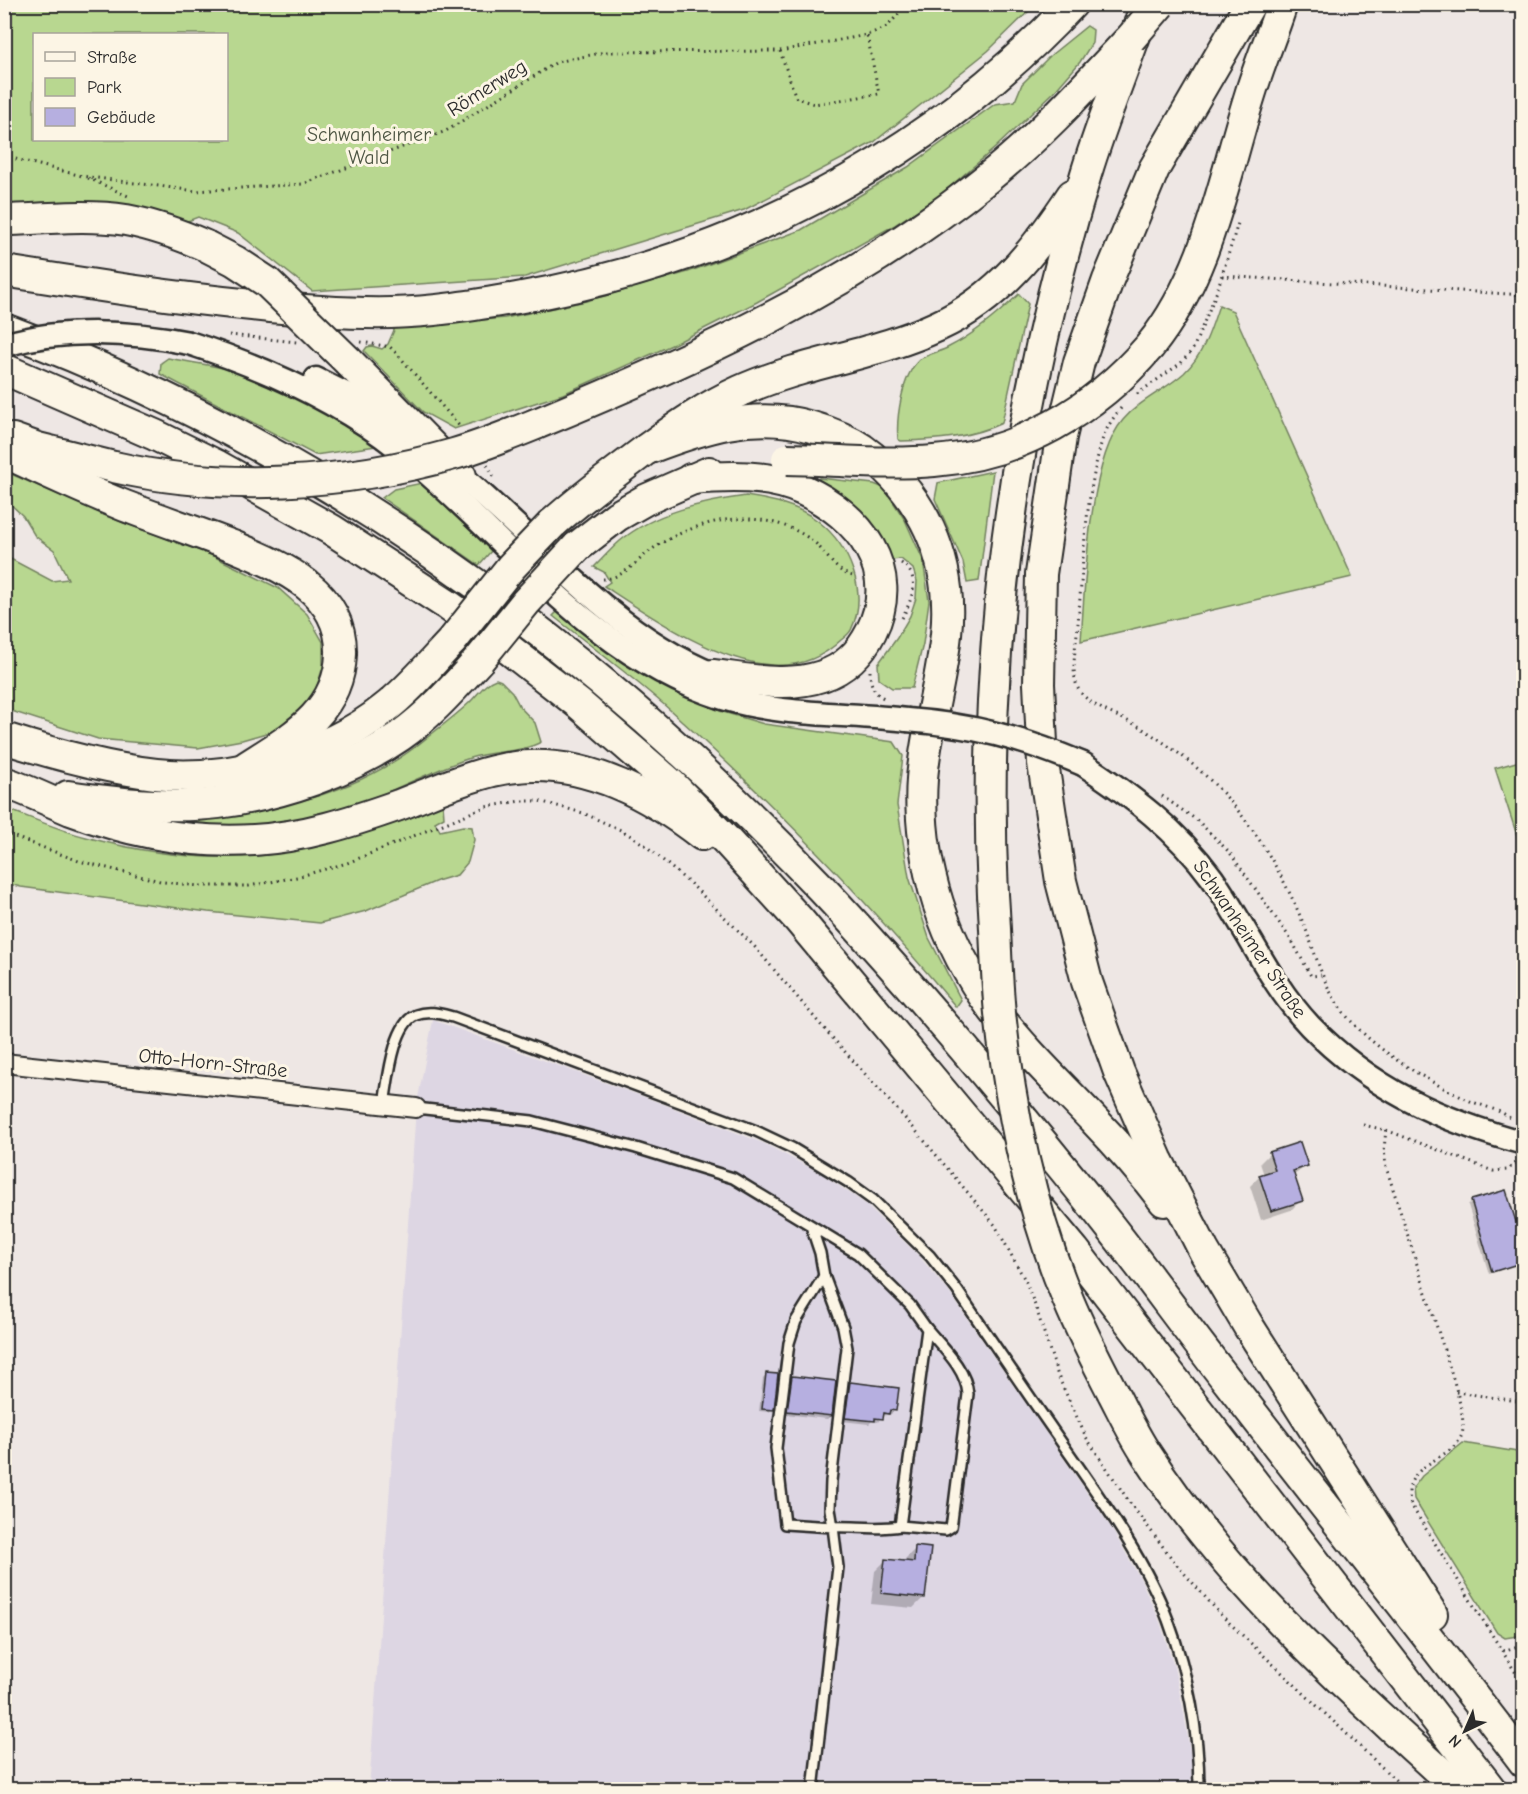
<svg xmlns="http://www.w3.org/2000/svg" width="1528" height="1794" font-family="'Comic Neue',sans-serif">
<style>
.built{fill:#ddd6e3}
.green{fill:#b8d790;stroke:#72815e;stroke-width:1.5;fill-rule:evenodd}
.shadow{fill:#0003}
.building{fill:#b6afe0;stroke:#2b2b2b;stroke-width:1.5}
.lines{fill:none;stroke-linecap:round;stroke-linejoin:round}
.service-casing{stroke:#2b2b2b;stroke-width:14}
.minor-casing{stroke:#2b2b2b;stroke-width:22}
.tertiary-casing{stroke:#2b2b2b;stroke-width:27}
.trunk-casing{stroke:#2b2b2b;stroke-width:34}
.path{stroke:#2b2b2b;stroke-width:3;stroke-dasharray:1.5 4.5;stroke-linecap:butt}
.service{stroke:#fcf5e5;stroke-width:9}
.minor{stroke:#fcf5e5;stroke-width:18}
.tertiary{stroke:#fcf5e5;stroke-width:22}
.trunk{stroke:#fcf5e5;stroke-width:30}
.tertiary-bridge-casing{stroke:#2b2b2b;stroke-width:27;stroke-linecap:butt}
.trunk-bridge-casing{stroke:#2b2b2b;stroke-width:34;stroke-linecap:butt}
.tertiary-bridge{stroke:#fcf5e5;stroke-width:22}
.trunk-bridge{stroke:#fcf5e5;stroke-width:30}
.labels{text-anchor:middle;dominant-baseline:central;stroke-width:6;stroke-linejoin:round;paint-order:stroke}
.street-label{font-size:20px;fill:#2b2b2b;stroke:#fcf5e5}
.park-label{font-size:20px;fill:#4e5644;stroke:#fcf5e5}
</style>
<rect width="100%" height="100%" fill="#eee7e4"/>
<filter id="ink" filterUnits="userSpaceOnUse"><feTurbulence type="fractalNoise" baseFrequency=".0167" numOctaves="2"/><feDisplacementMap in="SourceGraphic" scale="12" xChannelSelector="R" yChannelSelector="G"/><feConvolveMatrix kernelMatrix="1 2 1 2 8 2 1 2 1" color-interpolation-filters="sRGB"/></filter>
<g filter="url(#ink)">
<polygon class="built" points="433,1020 655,1101 763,1143 822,1174 864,1203 918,1255 949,1292 1110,1526 1141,1580 1160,1622 1174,1667 1184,1713 1191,1758 1192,1790 369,1790 416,1108"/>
<g class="green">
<path d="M5,5H1035L988,51L874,142L744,210L525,277L312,291L238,233L198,217L180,224L116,207L5,204ZM34,34H226V140H34Z"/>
<polygon points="1087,26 1093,30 1092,43 1080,62 1054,92 995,148 939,196 895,225 757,302 674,344 563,394 454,429 423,412 364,351 367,347 372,346 382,349 388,344 395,328 505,318 586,301 688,272 801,230 908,167 995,104 1015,101 1022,84 1051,55"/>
<path d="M1019,294L1028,304L1002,423C970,438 936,440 901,441L898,439C896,418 902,376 919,360C927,354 940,352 949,347C975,334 998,314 1019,294Z"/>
<path d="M1219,305L1233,311L1352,577L1081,641C1085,587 1088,461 1123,420C1140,400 1165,390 1184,373C1204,354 1211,329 1219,305Z"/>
<path d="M168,358C187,362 206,364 223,368C280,382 329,414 376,446L315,455L160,374L161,363Z"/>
<polygon points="4,471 119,521 209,554 278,588 307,614 323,642 323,667 315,692 298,714 273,731 242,740 198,748 98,739 5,709 5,556 52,581 68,579 54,550 35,536 23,516 5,499"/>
<polygon points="993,471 979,581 967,583 963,562 935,499 938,483"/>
<polygon points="819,478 874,484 884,488 905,520 923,560 929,601 923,644 912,688 892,688 879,679 878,664 897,638 910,616 916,598 917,581 913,569 901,559 891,560 816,483"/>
<polygon points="422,483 492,550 479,565 382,498 394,489"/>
<path d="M746,496C772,500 797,505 818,521C850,546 869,593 851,630C849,634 845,637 841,640C822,658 798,667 771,665C715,661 650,616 604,586L610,582L604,572L594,567C603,558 611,549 620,541C655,512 703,502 746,496Z"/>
<path d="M559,610L625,661L664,687L720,711L764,724L894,742L903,756L897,805L909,877L929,938L961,1000L956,1007C868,901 772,802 670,710C633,677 592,647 553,616Z"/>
<path d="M496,679L501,681L512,692L520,707L535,723L541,742C524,752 491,751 470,758C433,770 398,789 361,803C307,824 244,832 186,822L191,819C273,811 353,796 419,744C435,731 454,717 469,703C478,695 484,683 496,679Z"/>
<polygon points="1523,760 1524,760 1523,854 1495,768"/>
<path d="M443,804L444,817L435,822L440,831L463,826L472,827L474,840L468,862L457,875L437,881L366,911L320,923L208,912L21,887L5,883L4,808C32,818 59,830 86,837C161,858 241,865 317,846C360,836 401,819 443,804Z"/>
<polygon points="1463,1443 1523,1453 1523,1635 1505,1638 1497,1633 1414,1499 1413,1488 1422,1476"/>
</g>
<g class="shadow">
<polygon points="1270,1153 1306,1166 1293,1176 1301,1200 1291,1210 1261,1220 1250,1186 1260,1176 1264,1175 1260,1163"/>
<polygon points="1505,1192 1524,1252 1524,1263 1489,1274 1468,1205 1471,1202"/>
<polygon points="766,1374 772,1409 769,1412 759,1411 763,1378"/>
<polygon points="792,1377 831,1416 827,1419 785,1414 789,1381"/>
<polygon points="850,1384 894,1411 891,1414 882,1416 878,1422 872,1421 869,1424 842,1421 846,1388"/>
<polygon points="916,1548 924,1597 913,1608 871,1604 875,1571 886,1560 905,1562 905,1559"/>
</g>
<g class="building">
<polygon points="1300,1142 1308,1166 1293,1171 1303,1201 1271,1211 1259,1175 1275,1170 1269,1152"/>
<polygon points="1506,1190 1524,1247 1524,1262 1492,1272 1471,1200"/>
<polygon points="766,1373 778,1374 774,1410 762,1409"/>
<polygon points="792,1376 836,1381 832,1416 787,1411"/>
<polygon points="850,1382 899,1388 896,1411 890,1410 889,1414 884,1413 883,1419 875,1418 875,1421 845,1418"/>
<polygon points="915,1546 931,1548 925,1598 881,1593 885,1559 914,1562"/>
</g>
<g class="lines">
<g class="service-casing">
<g id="service">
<path d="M384,1104C388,1082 393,1024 416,1015C428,1010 441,1014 453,1017L754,1130L792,1148L848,1182L873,1200L930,1256L957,1290C990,1338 1022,1386 1055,1433C1095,1491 1143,1554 1168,1620C1188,1674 1199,1732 1199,1790"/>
<path d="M416,1108L532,1121L636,1148L733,1178L858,1254L910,1305L927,1329L900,1526C878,1530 855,1526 833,1527L830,1509L831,1481L847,1348L843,1327L824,1276L820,1253L811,1226"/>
<path d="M900,1526L946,1530L951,1527L952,1521L968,1394C966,1369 943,1348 927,1329"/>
<polyline points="813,1790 838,1567 833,1527 785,1524 776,1448 789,1343 796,1321 824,1276"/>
</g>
</g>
<g class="minor-casing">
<polyline id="minor" points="4,1063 416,1108"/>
</g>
<g class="tertiary-casing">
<g id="tertiary">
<path d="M189,343C263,367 336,399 398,448C503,532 589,656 723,698C782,716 846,713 907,720"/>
<polyline points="316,379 356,399 402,429"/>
<path d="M449,466C542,540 611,638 728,680"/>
<path d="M1083,764C1133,797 1176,829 1212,878C1246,926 1269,983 1310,1026C1370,1088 1441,1121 1524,1143"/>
</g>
</g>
<g class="trunk-casing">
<g id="trunk">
<polyline points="1250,4 1154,169 1108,280 1079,362 1061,437 1041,574 1039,684 1043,763 1061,881 1087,982 1119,1072 1157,1159 1204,1251 1249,1327 1432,1614"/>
<path d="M4,220C44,219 87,214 126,220C153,225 181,235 206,246"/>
<path d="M4,271C87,284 169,297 252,305C298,310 345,314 391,313C433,312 476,305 517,298C728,262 925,161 1072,4"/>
<path d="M4,329C320,447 592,647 823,890C920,993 1011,1103 1100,1214C1144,1269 1185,1327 1229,1383C1327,1510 1427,1634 1524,1762"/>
<path d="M1150,346C1208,274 1223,181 1250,95C1259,65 1272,35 1282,4"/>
<polyline points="348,361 461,476"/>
<polyline points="4,369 155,435 218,466 332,530 449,606 510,650 579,704 670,783 726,840 799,920 1074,1250 1491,1790"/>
<path d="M536,424C694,359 851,288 985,180C1037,139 1082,90 1128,41"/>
<polyline points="13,439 38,448 114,467"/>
<path d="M647,449C702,428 754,410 812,427C829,432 847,439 862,449C922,492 954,559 946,634C941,683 926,730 922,779C919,820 926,865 938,903C969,999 1026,1049 1093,1119C1118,1145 1142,1172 1164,1201"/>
<path d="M4,452C44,471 85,490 125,506C161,520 197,532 233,546C281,566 343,591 341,654C339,713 291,738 246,767"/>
<path d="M691,479C728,476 769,474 803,490C859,515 902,570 871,632C861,652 844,669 822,676C787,688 748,679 713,675"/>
<path d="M552,524C583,496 615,473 648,448C678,426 707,406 740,391C804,362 876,355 938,326C998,299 1037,248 1072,195"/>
<polyline points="577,547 617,516 645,500 709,472"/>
<path d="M4,738C54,754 104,768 156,774C229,782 327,755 384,709C410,689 430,664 452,641"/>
<path d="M4,782C27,790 49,801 71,810C130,832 191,844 254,840C304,837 351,822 399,805C430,793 460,779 493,771C570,752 642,788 702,835"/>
<path d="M68,796C115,803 171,809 218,803C281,795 348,772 400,736C430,715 455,686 479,660"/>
<path d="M993,895C981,651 1016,407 1086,174C1102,121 1124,68 1142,16"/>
<path d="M1112,1391C1123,1412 1133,1434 1147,1455C1230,1584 1347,1687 1460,1790"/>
</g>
</g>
<g class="path">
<polyline points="780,51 796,98 814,104 879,94 867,35"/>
<polyline points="4,156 82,176 196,191 303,184 446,131 557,62 605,52 780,51 867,35 887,27 907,4"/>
<polyline points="88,178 128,196"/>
<polyline points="1222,276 1524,295"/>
<polyline points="229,335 297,342"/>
<polyline points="361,342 390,347 400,357 461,428"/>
<polyline points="1137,394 1181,363 1193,349 1217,291 1239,220"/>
<path d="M1121,408C1112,419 1105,430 1101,444C1085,502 1083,563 1078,623C1077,641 1071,665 1076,683C1077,688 1081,694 1086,698C1101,711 1121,717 1138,726C1163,741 1188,759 1209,779C1251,819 1282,872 1304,925C1318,958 1321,983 1344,1013C1374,1050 1425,1080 1468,1100C1481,1106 1499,1109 1510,1118"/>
<polyline points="487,465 494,478"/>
<path d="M901,563C923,577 911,601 901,620"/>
<path d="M603,579C626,578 639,557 657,546C680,531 713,519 740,519C766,518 794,526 814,542C827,553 837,576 856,576"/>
<path d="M870,671C870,683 873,693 884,698"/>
<polyline points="1162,796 1198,821 1230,853 1292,941 1311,976 1321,975"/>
<polyline points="4,833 79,861 164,882 199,886 249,886 297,877 347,863 485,807 521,801 539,801 583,813 623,831 645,845 694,887 754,946 820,1024 911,1125 995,1225 1025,1280 1036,1308 1058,1376 1086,1437 1130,1503 1176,1564 1222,1616 1406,1790"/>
<polyline points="1363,1125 1386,1130 1493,1171 1508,1170 1518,1160"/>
<path d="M1386,1130L1384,1149L1386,1167C1405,1226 1423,1284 1442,1343C1448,1364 1464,1407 1463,1428C1462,1461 1397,1460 1411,1505L1524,1686"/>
<polyline points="1456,1392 1524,1402"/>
<polyline points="1503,1651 1524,1644"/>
</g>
<use href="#service" class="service"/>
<use href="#minor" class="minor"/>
<use href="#tertiary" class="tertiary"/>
<use href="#trunk" class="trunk"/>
<g class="tertiary-bridge-casing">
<g id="tertiary-bridge">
<path d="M4,345C63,328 130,331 189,343"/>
<path d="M907,720C973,725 1021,738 1083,764"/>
</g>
</g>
<g class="trunk-bridge-casing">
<g id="trunk-bridge">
<polyline points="1130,39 1160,4"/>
<polyline points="206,246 235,261 267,282 348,361"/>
<path d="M787,459C836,460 885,465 934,461C1019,455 1095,410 1150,346"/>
<path d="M114,467C224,492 345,485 454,454C482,446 509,435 536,424"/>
<polyline points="452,641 511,567 552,524"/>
<polyline points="479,660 526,602 577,547"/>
<path d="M993,895C996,934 996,974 1000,1013C1010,1108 1029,1203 1065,1292C1078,1326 1095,1358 1112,1391"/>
</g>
</g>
<use href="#tertiary-bridge" class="tertiary-bridge"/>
<use href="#trunk-bridge" class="trunk-bridge"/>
</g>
</g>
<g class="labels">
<g class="street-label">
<text transform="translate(487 88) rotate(-32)">Römerweg</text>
<text transform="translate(1250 939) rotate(56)">Schwanheimer Straße</text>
<text transform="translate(213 1063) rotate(6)">Otto-Horn-Straße</text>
</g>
<g class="park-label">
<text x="369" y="134">Schwanheimer<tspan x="369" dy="23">Wald</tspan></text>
</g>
</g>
<rect width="1528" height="1794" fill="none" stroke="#fcf5e5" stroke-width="24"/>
<rect x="12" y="12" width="1504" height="1770" fill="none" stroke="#2b2b2b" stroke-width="2" filter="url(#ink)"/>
<rect x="33" y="33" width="195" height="108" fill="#fcf5e5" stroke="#a8a49b" stroke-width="1.5"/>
<rect x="45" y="52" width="30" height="9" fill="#fcf5e5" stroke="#a8a49b" stroke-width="1.5"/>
<text x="87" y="63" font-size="18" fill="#2b2b2b">Straße</text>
<rect x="45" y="78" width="30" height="18" fill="#b8d790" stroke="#a8a49b" stroke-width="1.5"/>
<text x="87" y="93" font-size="18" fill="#2b2b2b">Park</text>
<rect x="45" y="108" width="30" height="18" fill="#b6afe0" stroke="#a8a49b" stroke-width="1.5"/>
<text x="87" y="123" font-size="18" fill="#2b2b2b">Gebäude</text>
<g transform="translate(1465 1731) rotate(224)" stroke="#fcf5e5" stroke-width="4.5" paint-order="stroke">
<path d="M0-4.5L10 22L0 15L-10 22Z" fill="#2b2b2b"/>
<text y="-9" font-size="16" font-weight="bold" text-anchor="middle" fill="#2b2b2b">N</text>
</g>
</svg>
